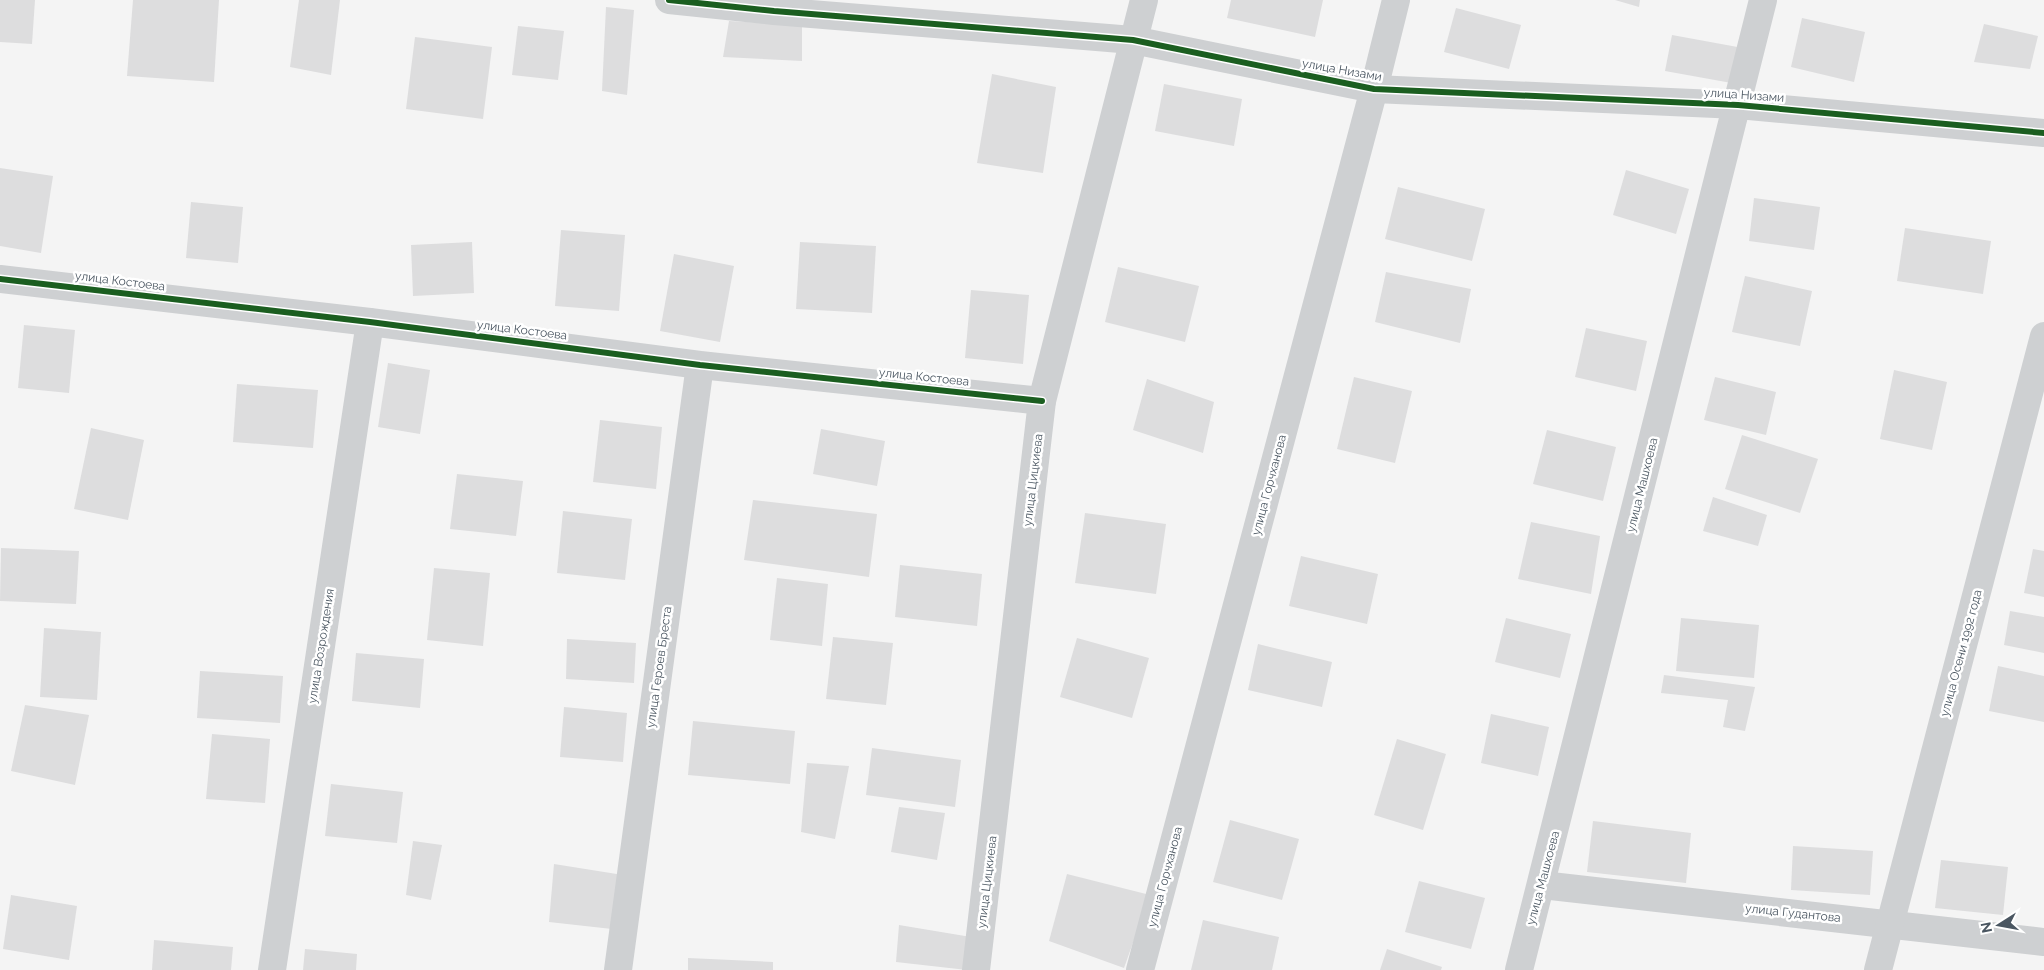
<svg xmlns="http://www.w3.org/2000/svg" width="2044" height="970" font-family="Raleway,sans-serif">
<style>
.building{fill:#ddddde}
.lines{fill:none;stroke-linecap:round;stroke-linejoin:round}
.minor{stroke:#ced0d2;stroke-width:28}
.cycleway-casing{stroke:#fff;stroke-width:9}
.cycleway{stroke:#1b5e20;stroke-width:6}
.labels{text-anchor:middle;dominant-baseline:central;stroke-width:5;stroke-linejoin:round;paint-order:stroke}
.street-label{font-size:12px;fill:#4a5661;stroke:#fff}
</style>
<rect width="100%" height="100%" fill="#f4f4f4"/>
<g class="building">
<polygon points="0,0 35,0 32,44 0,42"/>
<polygon points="133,0 219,0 214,82 127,76"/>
<polygon points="299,0 340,0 331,75 290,67"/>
<polygon points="1231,0 1323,0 1315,37 1227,18"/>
<polygon points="1615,0 1640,0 1639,7"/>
<polygon points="606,7 634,10 627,95 602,91"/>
<polygon points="1456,8 1521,25 1509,69 1444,52"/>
<polygon points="1802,18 1865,32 1854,82 1791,67"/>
<polygon points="729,21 802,25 802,61 723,57"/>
<polygon points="1984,24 2038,36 2030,69 1974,62"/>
<polygon points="518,26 564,31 558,80 512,75"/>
<polygon points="1672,35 1743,48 1737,84 1665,71"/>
<polygon points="415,37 492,47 483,119 406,109"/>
<polygon points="992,74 1056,87 1043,173 977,163"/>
<polygon points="1164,84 1242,99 1234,146 1155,131"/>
<polygon points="0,168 53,176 41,253 0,246"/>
<polygon points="1626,170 1689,189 1676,234 1613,215"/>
<polygon points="1398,187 1485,209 1472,261 1385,239"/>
<polygon points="1754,198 1820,207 1814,250 1749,241"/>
<polygon points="191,202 243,207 238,263 186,258"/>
<polygon points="1905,228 1991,241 1983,294 1897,281"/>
<polygon points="561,230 625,235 619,311 555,306"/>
<polygon points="472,242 474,293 413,296 411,245"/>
<polygon points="800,242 876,246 872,313 796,309"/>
<polygon points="674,254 734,266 720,342 660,331"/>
<polygon points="1118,267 1199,286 1185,342 1105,322"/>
<polygon points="1386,272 1471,289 1460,343 1375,322"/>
<polygon points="1745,276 1812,291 1800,346 1732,332"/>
<polygon points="971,290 1029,295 1023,364 965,358"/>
<polygon points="24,325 75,330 69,393 18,388"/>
<polygon points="1586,328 1647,341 1636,391 1575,377"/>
<polygon points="388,363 430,370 420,434 378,427"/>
<polygon points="1894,370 1947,382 1932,450 1880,439"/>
<polygon points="1354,377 1412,391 1395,463 1337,449"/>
<polygon points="1715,377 1776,392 1766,435 1704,420"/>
<polygon points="1147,379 1214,402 1203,453 1133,430"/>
<polygon points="237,384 318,390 313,448 233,442"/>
<polygon points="600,420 662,427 656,489 593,482"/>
<polygon points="91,428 144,440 128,520 74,509"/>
<polygon points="821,429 885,441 877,486 813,474"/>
<polygon points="1547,430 1616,447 1603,501 1533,484"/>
<polygon points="1742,435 1818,459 1800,513 1725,489"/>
<polygon points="457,474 523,481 516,536 450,529"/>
<polygon points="1713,497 1767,515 1758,546 1703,531"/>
<polygon points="753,500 877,514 869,577 744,560"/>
<polygon points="563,511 632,519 625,580 557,573"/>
<polygon points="1085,513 1166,524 1156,594 1075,583"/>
<polygon points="1531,522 1600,536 1591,594 1518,579"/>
<polygon points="1,548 79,551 76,604 0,601"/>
<polygon points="2033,549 2044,551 2044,597 2024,593"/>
<polygon points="1301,556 1378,574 1367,624 1289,606"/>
<polygon points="900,565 982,574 977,626 895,617"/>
<polygon points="434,568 490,573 483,646 427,640"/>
<polygon points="777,578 828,584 822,646 770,640"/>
<polygon points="2010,611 2044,617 2044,653 2004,645"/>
<polygon points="1506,618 1571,634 1560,678 1495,662"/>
<polygon points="1681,618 1759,625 1754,678 1676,671"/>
<polygon points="44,628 101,632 97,700 40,697"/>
<polygon points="833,637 893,643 886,705 826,699"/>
<polygon points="1077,638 1149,658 1132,718 1060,697"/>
<polygon points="567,639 636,643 634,683 566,679"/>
<polygon points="1258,644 1332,662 1322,707 1248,690"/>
<polygon points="356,653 424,659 420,708 352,701"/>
<polygon points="1998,666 2044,676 2044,722 1989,711"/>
<polygon points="200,671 283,676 280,723 197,718"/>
<polygon points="1664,675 1755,687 1745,731 1723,727 1728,700 1661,693"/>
<polygon points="25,705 89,715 75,785 11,771"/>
<polygon points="564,707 627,713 623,762 560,757"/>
<polygon points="1491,714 1549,727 1538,776 1481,763"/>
<polygon points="693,721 795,731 790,784 688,775"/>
<polygon points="212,734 270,739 265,803 206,799"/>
<polygon points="1397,739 1446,754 1423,830 1374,815"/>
<polygon points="872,748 961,760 955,807 866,795"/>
<polygon points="807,763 849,766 835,839 801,832"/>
<polygon points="331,784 403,792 397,843 325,836"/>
<polygon points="899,807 945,813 937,860 891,852"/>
<polygon points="1230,820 1299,839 1282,900 1213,882"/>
<polygon points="1593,821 1691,833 1686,883 1587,872"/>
<polygon points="413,841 442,845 431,900 406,895"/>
<polygon points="1793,846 1873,851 1870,895 1791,890"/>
<polygon points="1941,860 2008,867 2003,915 1935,908"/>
<polygon points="554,864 623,875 612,929 549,922"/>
<polygon points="1067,874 1150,895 1124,968 1049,941"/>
<polygon points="1419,881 1485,898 1471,949 1405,932"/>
<polygon points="11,895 77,906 69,960 3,949"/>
<polygon points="1203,920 1279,937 1272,970 1191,970"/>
<polygon points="899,925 971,937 967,970 896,962"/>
<polygon points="154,940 233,947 231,970 152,970"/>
<polygon points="305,949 357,954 356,970 303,970"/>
<polygon points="1387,949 1442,967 1441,970 1380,970"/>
<polygon points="688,958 773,962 773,970 688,970"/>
</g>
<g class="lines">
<g class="minor">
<polyline points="669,0 774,11 1133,40 1374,89 1738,105 2044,133"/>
<polyline points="0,279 370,322 700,365 1042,401"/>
<polyline points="1542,885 2044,942"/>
<polyline points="272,970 370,322"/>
<polyline points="618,970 700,365"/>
<polyline points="976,970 1042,401 1144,0"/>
<polyline points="1140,970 1374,89 1396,0"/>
<polyline points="1519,970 1763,0"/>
<polyline points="1878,970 2044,336"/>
</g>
<g class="cycleway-casing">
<g id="cycleway">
<polyline points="669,0 774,11 1133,40 1374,89 1738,105 2044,133"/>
<polyline points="0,279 370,322 700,365 1042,401"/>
</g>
</g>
<use href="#cycleway" class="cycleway"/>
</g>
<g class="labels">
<g class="street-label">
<text transform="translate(1342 70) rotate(10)">улица Низами</text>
<text transform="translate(1744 95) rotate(4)">улица Низами</text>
<text transform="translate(120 281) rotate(7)">улица Костоева</text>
<text transform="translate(522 330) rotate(7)">улица Костоева</text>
<text transform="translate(924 377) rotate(6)">улица Костоева</text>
<text transform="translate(1033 480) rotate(-83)">улица Цицкиева</text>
<text transform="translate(1269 485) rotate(-75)">улица Горчханова</text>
<text transform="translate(1642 485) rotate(-76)">улица Машхоева</text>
<text transform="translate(321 646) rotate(-81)">улица Возрождения</text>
<text transform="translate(1961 653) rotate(-75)">улица Осени 1992 года</text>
<text transform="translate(659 667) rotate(-82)">улица Героев Бреста</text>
<text transform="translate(1165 877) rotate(-75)">улица Горчханова</text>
<text transform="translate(1543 878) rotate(-75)">улица Машхоева</text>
<text transform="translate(987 882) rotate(-83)">улица Цицкиева</text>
<text transform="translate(1793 913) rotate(6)">улица Гудантова</text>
</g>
</g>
<g transform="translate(1999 925) rotate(259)" stroke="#ffffff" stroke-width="4" paint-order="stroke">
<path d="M0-4L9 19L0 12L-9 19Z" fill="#4a5661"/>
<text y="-8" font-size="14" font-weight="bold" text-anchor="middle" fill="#4a5661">N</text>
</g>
</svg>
